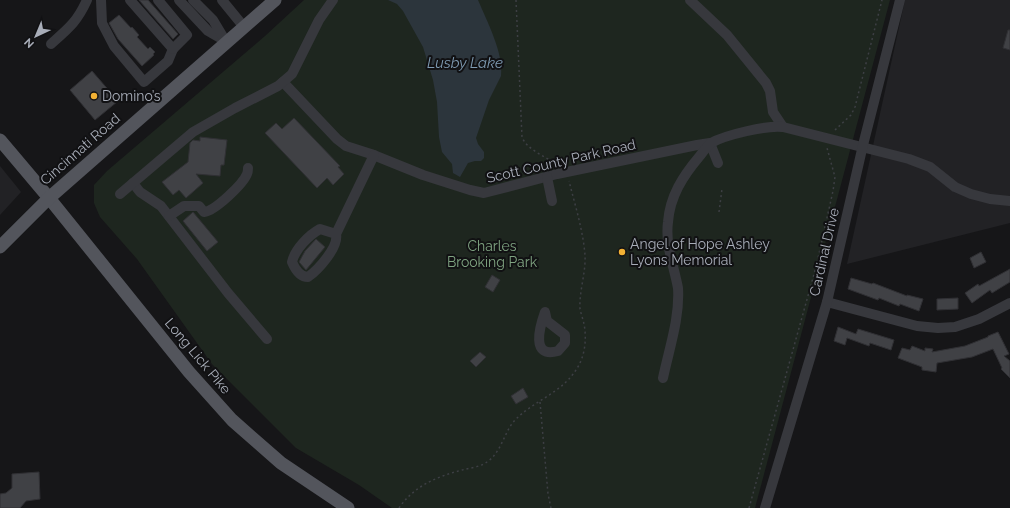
<svg xmlns="http://www.w3.org/2000/svg" width="1010" height="508" font-family="Raleway,sans-serif">
<style>
.built{fill:#222225}
.green{fill:#1e261f}
.water{fill:#2c353c}
.building{fill:#404145;stroke:#303034}
.lines{fill:none;stroke-linecap:round;stroke-linejoin:round}
.path{stroke:#3d3f44;stroke-width:1.5;stroke-dasharray:2 3;stroke-linecap:butt}
.minor{stroke:#37383d;stroke-width:10}
.major{stroke:#53555c;stroke-width:13}
.poi-dot{fill:#f2b134;stroke:#111113;stroke-width:1.5}
.labels{text-anchor:middle;dominant-baseline:central;stroke-width:4;stroke-linejoin:round;paint-order:stroke}
.poi-label{font-size:14px;fill:#a8adb8;stroke:#111113;text-anchor:start}
.street-label{font-size:14px;fill:#a8adb8;stroke:#111113}
.park-label{font-size:14px;fill:#7fa381;stroke:#111113}
.water-label{font-size:15px;font-style:italic;fill:#7f9bb3;stroke:#111113}
</style>
<rect width="100%" height="100%" fill="#161618"/>
<g class="built">
<polygon points="905,0 1010,0 1010,223 847,264"/>
<polygon points="0,166 21,192 0,215"/>
</g>
<polygon class="green" points="304,0 890,0 755,508 392,508 359,485 296,448 212,364 137,259 100,217 94,203 94,185 107,171 265,36"/>
<path class="water" d="M388,0H478C487,21 504,54 501,76L489,100L476,138L478,144L484,152V158L481,161H475L468,163L460,177L453,173L452,164L442,152L439,137L437,102L433,80L423,47L403,11L397,4Z"/>
<g class="building">
<polygon points="139,0 148,0 178,34 173,39"/>
<polygon points="119,15 131,28 132,27 139,35 137,37 148,49 150,47 155,52 153,54 154,55 142,66 118,39 109,23"/>
<polygon points="1008,30 1010,30 1010,50 1003,48"/>
<polygon points="92,71 118,101 95,120 70,90"/>
<polygon points="294,118 340,166 338,167 344,174 333,185 327,178 317,188 265,133 276,123 282,129"/>
<polygon points="200,137 227,140 224,165 221,165 220,176 196,174 203,183 186,198 179,190 173,195 162,182 188,162 190,143 193,140 200,141"/>
<polygon points="193,212 218,242 207,251 183,221"/>
<polygon points="316,239 325,247 306,270 299,262 305,251"/>
<polygon points="981,252 986,262 974,268 970,258"/>
<polygon points="1010,269 1010,282 992,293 990,290 972,303 965,293 978,284 979,286"/>
<polygon points="492,275 500,280 493,292 485,287"/>
<polygon points="851,278 872,284 873,283 907,296 907,295 923,299 919,311 900,304 899,306 879,298 878,300 848,289"/>
<polygon points="958,298 958,309 937,310 937,299"/>
<polygon points="838,327 856,334 858,329 894,340 891,350 870,343 869,346 847,338 845,345 834,341"/>
<polygon points="998,332 1009,354 1004,356 1010,361 1010,378 1001,369 1002,368 993,349 972,357 937,363 936,372 922,370 922,367 898,358 902,348 910,350 912,346 925,351 925,348 933,349 932,352 965,346 988,337 988,336"/>
<polygon points="480,352 486,357 476,367 470,361"/>
<polygon points="523,388 528,397 516,404 511,396"/>
<polygon points="39,472 40,499 26,501 20,508 0,508 0,494 6,493 12,488 12,474"/>
</g>
<g class="lines">
<g class="path">
<path d="M516,0L522,137C527,150 545,156 556,164"/>
<polyline points="835,130 851,115 855,107 882,0"/>
<polyline points="719,212 722,189"/>
<polyline points="540,402 548,494 551,508"/>
<path d="M399,508C414,486 436,477 462,470C470,468 480,467 487,462C502,452 504,431 516,419C534,401 561,393 576,370C585,357 587,339 584,324C583,319 581,314 580,309C579,291 586,273 585,255C583,230 575,205 569,181"/>
<polyline points="749,508 816,267 833,191 835,177 827,148"/>
</g>
<g class="minor">
<polyline points="101,0 102,23 114,46 144,82 168,61 173,49"/>
<polyline points="130,0 173,49 187,35 158,0"/>
<polyline points="179,0 208,31 227,42"/>
<polyline points="193,0 213,20 225,40"/>
<polyline points="222,0 244,27"/>
<polyline points="690,0 727,35 766,83 770,91 773,112 783,127"/>
<path d="M51,44C69,28 77,22 87,0"/>
<polyline points="283,82 337,139 346,146 371,154 423,175 470,190 484,193 557,174 697,145 710,143 718,163"/>
<polyline points="547,177 552,201"/>
<polyline points="133,183 140,192 161,206 228,293 267,339"/>
<polyline points="120,194 193,132 235,108 278,86 292,74 319,20 333,0"/>
<path d="M169,216L184,206H199L204,212C215,211 243,184 247,174C248,172 248,169 248,168"/>
<path d="M336,234L320,229C309,235 295,249 292,262C295,269 300,277 308,277C318,270 339,247 336,234L374,155"/>
<polyline points="827,302 917,326 938,328 955,327 979,319 1010,303"/>
<path d="M545,312L547,321L565,335V343L558,351C530,359 540,326 545,312Z"/>
<path d="M663,378C669,349 680,318 678,288C674,266 665,245 668,222C670,196 683,176 699,157C703,152 707,146 711,143C725,135 767,125 783,127L909,159L930,167L955,187L971,194L990,199L1010,201"/>
<polyline points="765,508 827,302 863,145 900,0"/>
</g>
<g class="major">
<polyline points="0,140 49,198 189,372 232,420 281,463 348,508"/>
<polyline points="0,247 49,198 275,0"/>
</g>
</g>
<g class="poi-dot">
<circle cx="94" cy="96" r="4"/>
<circle cx="622" cy="252" r="4"/>
</g>
<g class="labels">
<g class="poi-label">
<text x="102" y="96">Domino’s</text>
<text x="630" y="244">Angel of Hope Ashley<tspan x="630" dy="16">Lyons Memorial</tspan></text>
</g>
<g class="street-label">
<text transform="translate(80 149) rotate(-41)">Cincinnati Road</text>
<text transform="translate(561 161) rotate(-13)">Scott County Park Road</text>
<text transform="translate(824 252) rotate(-77)">Cardinal Drive</text>
<text transform="translate(198 356) rotate(50)">Long Lick Pike</text>
</g>
<g class="park-label">
<text x="492" y="246">Charles<tspan x="492" dy="16">Brooking Park</tspan></text>
</g>
<g class="water-label">
<text x="465" y="63">Lusby Lake</text>
</g>
</g>
<g transform="translate(36 36) rotate(224)" stroke="#111113" stroke-width="3" paint-order="stroke">
<path d="M0-3L7 15L0 10L-7 15Z" fill="#a8adb8"/>
<text y="-6" font-size="11" font-weight="bold" text-anchor="middle" fill="#a8adb8">N</text>
</g>
</svg>
